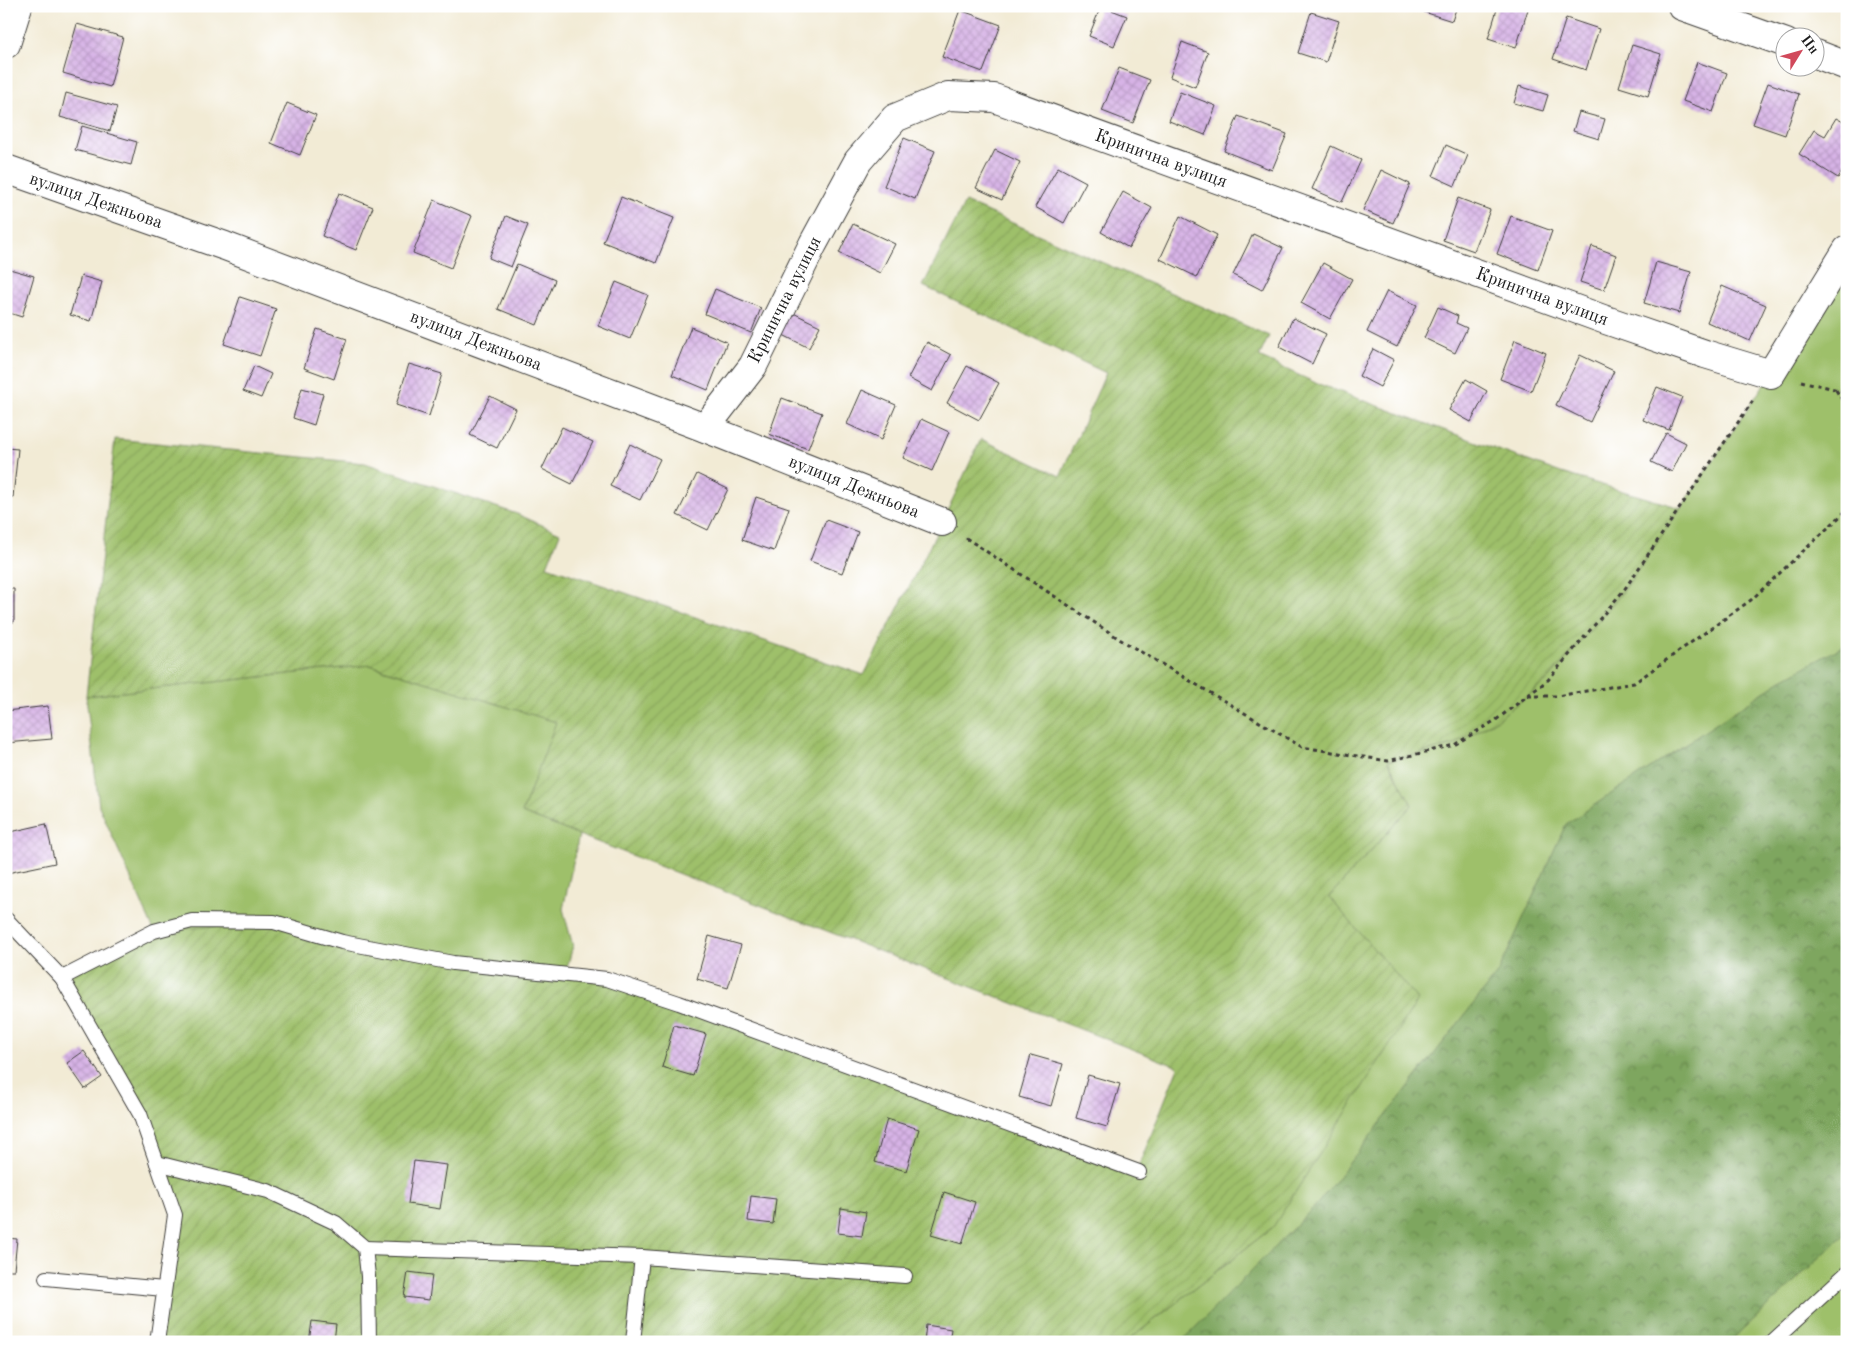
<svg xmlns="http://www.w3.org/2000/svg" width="1853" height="1348" font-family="'Old Standard TT',serif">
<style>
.grass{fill:#9ec06a;stroke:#5d6e43}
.forest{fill:url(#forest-crowns);stroke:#4d613d}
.garden{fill:url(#garden-furrows);stroke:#5d6e43}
.building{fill:url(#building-cross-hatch)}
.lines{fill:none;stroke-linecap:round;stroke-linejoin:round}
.service-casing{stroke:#3c3b38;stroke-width:16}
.minor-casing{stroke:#3c3b38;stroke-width:30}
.path{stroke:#3c3b38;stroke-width:3;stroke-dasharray:4 4;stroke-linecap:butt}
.service{stroke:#fff;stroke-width:14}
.minor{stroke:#fff;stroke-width:28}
.labels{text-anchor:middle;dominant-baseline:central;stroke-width:4;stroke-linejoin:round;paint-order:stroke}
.street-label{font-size:18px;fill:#1c1c1c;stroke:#fff}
</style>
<defs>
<pattern id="forest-crowns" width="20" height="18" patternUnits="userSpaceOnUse" patternTransform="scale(1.25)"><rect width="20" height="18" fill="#7ea65e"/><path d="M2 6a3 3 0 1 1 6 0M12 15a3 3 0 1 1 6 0" fill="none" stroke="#66864d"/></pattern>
<pattern id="garden-furrows" width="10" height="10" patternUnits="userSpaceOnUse" patternTransform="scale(1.25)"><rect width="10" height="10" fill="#9ec06a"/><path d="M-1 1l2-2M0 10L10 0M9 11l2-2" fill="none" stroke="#88a45b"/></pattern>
<pattern id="building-cross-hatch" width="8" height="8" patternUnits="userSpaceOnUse" patternTransform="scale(1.25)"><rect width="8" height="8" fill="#d7b3e6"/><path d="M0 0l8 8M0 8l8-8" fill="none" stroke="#b899c5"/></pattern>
</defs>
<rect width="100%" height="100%" fill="#fff"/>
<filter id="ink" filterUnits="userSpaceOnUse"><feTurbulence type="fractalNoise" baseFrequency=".02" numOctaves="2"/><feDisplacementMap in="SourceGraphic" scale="10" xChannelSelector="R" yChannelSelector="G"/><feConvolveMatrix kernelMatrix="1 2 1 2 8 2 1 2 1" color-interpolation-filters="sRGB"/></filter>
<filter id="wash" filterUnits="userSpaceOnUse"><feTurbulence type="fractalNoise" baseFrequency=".0096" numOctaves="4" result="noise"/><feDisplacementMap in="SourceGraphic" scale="20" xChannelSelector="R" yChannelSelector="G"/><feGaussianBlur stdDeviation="1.12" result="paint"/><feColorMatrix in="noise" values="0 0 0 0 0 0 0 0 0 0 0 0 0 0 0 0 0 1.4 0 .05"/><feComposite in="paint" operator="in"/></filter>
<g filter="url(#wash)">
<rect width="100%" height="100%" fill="#f2ebd5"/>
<g class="grass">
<polygon points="1847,250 1847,1342 1126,1342 1273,1227 1329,897 1412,805 1388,761 1454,745 1496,720 1548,680 1624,590 1681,508 1771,374"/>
<polygon points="370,665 557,722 522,813 579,835 563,909 573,946 565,975 154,931 99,806 86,696"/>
</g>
<polygon class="forest" points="1847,644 1847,1232 1730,1342 1181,1342 1318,1203 1499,971 1566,824 1783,679"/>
<polygon class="garden" points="965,202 1269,336 1259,357 1316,383 1561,473 1681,508 1624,590 1548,680 1496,720 1454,745 1388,761 1412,805 1329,897 1418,1000 1273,1227 1126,1342 157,1342 175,1215 140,1114 62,978 154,931 274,922 342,942 607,979 1136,1173 1178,1067 522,813 556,722 370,665 86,696 115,439 365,463 517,514 560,533 547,566 864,675 942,522 981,439 1060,476 1106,373 923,286"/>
<g id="blocks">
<g class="building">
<polygon points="1101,6 1127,16 1114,46 1089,36"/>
<polygon points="1426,6 1457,6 1452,21 1424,12"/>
<polygon points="1498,6 1529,6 1516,48 1488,39"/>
<polygon points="960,10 1001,25 983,72 942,57"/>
<polygon points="1311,12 1339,21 1326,62 1298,53"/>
<polygon points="1566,18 1599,29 1586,70 1553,59"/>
<polygon points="77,24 123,37 110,87 63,73"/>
<polygon points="1182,42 1208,52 1195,87 1170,77"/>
<polygon points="1632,45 1661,54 1648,96 1619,87"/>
<polygon points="1697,62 1727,73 1713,112 1683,101"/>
<polygon points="1119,68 1150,80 1133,123 1102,111"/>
<polygon points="1768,83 1799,94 1785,135 1753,124"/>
<polygon points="1519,86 1548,95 1543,111 1514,103"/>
<polygon points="1180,92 1216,106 1205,135 1169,121"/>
<polygon points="66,93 117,107 110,131 60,117"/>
<polygon points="287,103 316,115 300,155 271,143"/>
<polygon points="1579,112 1605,119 1599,139 1573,131"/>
<polygon points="1238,116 1287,134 1272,170 1224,151"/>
<polygon points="1836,118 1847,124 1847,164 1838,178 1799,154 1814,130 1825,136"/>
<polygon points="82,126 137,142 131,165 75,150"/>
<polygon points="904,138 935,151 915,199 884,186"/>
<polygon points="1446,145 1468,155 1455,186 1433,176"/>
<polygon points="1331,146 1361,160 1342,202 1312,189"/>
<polygon points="995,150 1020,162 1002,200 976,188"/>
<polygon points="1058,167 1086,182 1064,223 1035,207"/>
<polygon points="1381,170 1410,184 1393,223 1363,210"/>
<polygon points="1123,192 1152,208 1129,248 1101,232"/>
<polygon points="339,193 373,207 356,250 322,236"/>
<polygon points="621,197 674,218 656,263 603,242"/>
<polygon points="1458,198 1490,210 1474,251 1443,240"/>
<polygon points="434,200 472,216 451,268 413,253"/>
<polygon points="506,216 528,225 511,267 489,258"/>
<polygon points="1180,216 1217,235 1197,277 1160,259"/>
<polygon points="1511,216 1552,231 1538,270 1497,254"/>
<polygon points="853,224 895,244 880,273 839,253"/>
<polygon points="1253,234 1283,248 1262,290 1233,275"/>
<polygon points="1592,246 1616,255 1604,290 1580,282"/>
<polygon points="1656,262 1691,272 1679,313 1644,303"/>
<polygon points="1323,263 1352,279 1330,319 1301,303"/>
<polygon points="517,264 555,280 537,325 498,309"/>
<polygon points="6,268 34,276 22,317 6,312"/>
<polygon points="81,276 102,282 91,321 70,315"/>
<polygon points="616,282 648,295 630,339 598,326"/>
<polygon points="1722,286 1766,305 1750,341 1707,322"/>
<polygon points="715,289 761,308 751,333 705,314"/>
<polygon points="1387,291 1417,305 1397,347 1367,332"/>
<polygon points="240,297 276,309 260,356 224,344"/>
<polygon points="1438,307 1458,316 1456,323 1467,328 1455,353 1424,338"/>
<polygon points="785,309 820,326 809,348 775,331"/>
<polygon points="1293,318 1326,334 1312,364 1279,347"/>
<polygon points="691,327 727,342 708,390 672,375"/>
<polygon points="317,329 347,339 334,379 304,368"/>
<polygon points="1515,340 1546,353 1531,391 1500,379"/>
<polygon points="927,342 951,355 932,391 908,378"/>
<polygon points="1373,349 1394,360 1380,387 1359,376"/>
<polygon points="1580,355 1614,371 1590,422 1556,405"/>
<polygon points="409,364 442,374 429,416 396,405"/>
<polygon points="254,366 271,374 261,398 243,391"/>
<polygon points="967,366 999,383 979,420 947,403"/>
<polygon points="1466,379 1487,391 1471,422 1449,410"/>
<polygon points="1657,387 1682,397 1669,430 1643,420"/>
<polygon points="302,388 323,394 314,425 293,418"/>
<polygon points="862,390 896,405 881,440 847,424"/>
<polygon points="490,396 516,409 497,448 470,435"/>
<polygon points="782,398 822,413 808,449 769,434"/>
<polygon points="921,419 949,432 932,471 903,458"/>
<polygon points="562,427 593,442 572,484 542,469"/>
<polygon points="1666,433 1686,443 1672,472 1651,462"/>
<polygon points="630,444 660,459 640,500 610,486"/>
<polygon points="6,448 18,449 13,497 6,497"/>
<polygon points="697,474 728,489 708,530 677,515"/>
<polygon points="756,497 789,508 774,551 742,540"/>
<polygon points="826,520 858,532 842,573 810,561"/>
<polygon points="6,589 14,589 14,622 6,621"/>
<polygon points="48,706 52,739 6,743 6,711"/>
<polygon points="46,824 55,863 7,873 6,833"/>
<polygon points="709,936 741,945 728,988 697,979"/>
<polygon points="674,1025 706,1034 693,1076 662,1067"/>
<polygon points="84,1051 102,1077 85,1089 67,1063"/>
<polygon points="1031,1055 1063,1064 1051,1106 1019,1097"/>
<polygon points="1088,1075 1120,1084 1107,1127 1076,1118"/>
<polygon points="887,1119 919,1129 906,1171 875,1162"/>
<polygon points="414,1161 447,1165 440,1209 408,1204"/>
<polygon points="944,1192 975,1202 962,1244 931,1235"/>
<polygon points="751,1196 776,1199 773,1224 748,1221"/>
<polygon points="841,1208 866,1212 862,1236 838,1233"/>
<polygon points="6,1238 17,1239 14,1270 6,1270"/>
<polygon points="408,1272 432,1275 429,1300 404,1297"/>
<polygon points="312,1321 336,1324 334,1342 309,1342"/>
<polygon points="926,1325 951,1329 949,1342 924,1342"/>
</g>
</g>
</g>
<g filter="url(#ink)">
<use href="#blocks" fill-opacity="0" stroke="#3c3b38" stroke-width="1"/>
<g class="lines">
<g class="service-casing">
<g id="service">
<polyline points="6,919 62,978 140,1114 175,1215 157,1342"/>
<polyline points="62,978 154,931 192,921 274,922 342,942 453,963 607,979 679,1003 1139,1172"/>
<polyline points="157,1163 268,1191 336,1223 365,1248 368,1276 369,1342"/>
<polyline points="365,1248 642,1257 905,1276"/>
<polyline points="46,1278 164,1289"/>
<polyline points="633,1342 642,1257"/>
<polyline points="1772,1342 1847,1273"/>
</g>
</g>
<g class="minor-casing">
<g id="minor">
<polyline points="1682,6 1786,43"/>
<polyline points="6,44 18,6"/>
<polyline points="1816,54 1847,66"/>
<polyline points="6,169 225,246 705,428 942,522"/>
<polyline points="705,428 753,366 813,244 858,161 895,118 948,96 994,98 1603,319 1705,354 1771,374 1847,250"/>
</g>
</g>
<g class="path">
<polyline points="1801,381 1847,392"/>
<polyline points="1836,390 1847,408"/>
<polyline points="966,538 1121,640 1302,747 1388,761 1454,745 1496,720 1548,680 1624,590 1754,399"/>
<polyline points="1528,696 1557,696 1634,683 1751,600 1847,510"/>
</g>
<use href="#service" class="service"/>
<use href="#minor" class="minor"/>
</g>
</g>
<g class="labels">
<g class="street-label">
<text transform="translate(1161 159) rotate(20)">Кринична вулиця</text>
<text transform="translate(96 201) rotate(19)">вулиця Дежньова</text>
<text transform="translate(1542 297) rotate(20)">Кринична вулиця</text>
<text transform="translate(785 300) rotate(-63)">Кринична вулиця</text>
<text transform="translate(476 341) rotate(21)">вулиця Дежньова</text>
<text transform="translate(854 487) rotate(22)">вулиця Дежньова</text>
</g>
</g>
<rect width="1853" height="1348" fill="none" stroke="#fff" stroke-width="25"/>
<g transform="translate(1800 52) rotate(53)"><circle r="24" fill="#ffffff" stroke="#a4a4a4"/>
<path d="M0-4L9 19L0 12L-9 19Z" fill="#d1495b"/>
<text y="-8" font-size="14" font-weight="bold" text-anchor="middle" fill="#1c1c1c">Пн</text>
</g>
</svg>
